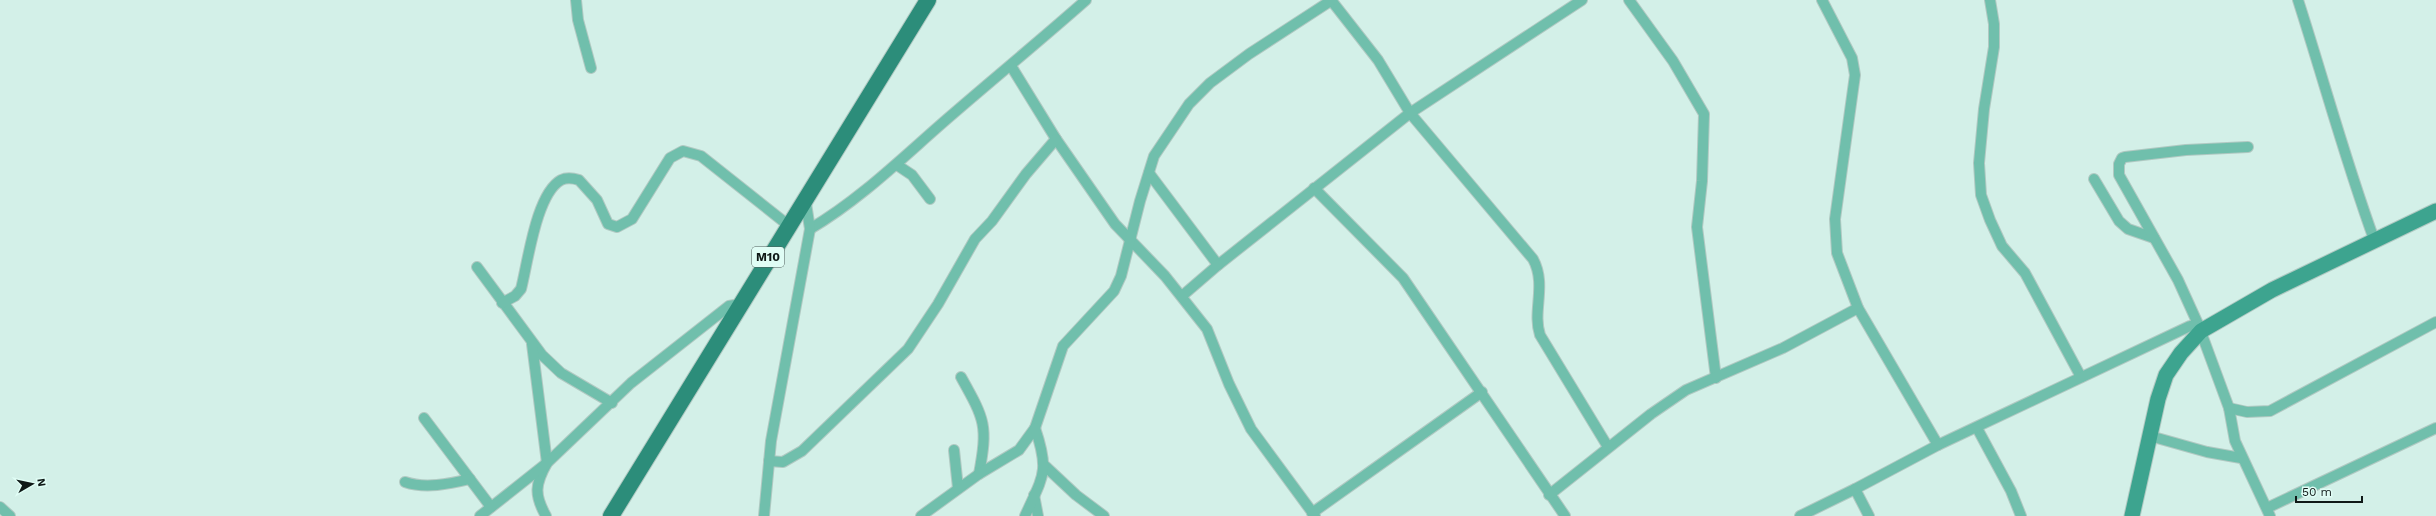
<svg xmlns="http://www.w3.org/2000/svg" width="2436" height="516" font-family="'Work Sans',sans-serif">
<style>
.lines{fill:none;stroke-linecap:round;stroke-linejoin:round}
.street-casing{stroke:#b0c9c2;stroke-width:12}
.secondary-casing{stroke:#b0c9c2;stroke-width:17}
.primary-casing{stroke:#b0c9c2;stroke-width:18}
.street{stroke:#70bfac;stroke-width:10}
.secondary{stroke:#3da48f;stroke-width:15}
.primary{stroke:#2c8d7a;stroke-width:16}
.labels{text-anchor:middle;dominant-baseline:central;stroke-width:3;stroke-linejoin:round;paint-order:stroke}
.shield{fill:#e0fdf5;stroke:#4e5d5a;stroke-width:1}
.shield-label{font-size:12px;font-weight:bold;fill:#0f1917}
</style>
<rect width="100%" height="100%" fill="#d3f0e8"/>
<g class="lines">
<g class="street-casing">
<g id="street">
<polyline points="576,0 578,20 591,68"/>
<path d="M1331,0L1378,60L1410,113L1533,259C1547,285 1532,311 1540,335L1608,447"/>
<polyline points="1629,0 1673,61 1704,114 1702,181 1697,227 1716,378"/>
<polyline points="1822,0 1852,58 1855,75 1835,219 1837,253 1858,308 1938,445"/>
<polyline points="1990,0 1994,24 1994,47 1984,109 1979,163 1981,195 1990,220 2002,246 2025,273 2081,377"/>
<path d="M2298,0C2324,81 2346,163 2375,242"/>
<polyline points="1011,66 1056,139 1115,224 1165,276 1207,329 1229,384 1251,429 1315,516"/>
<polyline points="897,165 912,175 930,199"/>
<polyline points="1149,173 1218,265 1410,113 1582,0"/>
<polyline points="2094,179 2119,221 2128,229 2154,238"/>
<polyline points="1314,188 1403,278 1565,516"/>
<path d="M810,229C864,197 907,153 954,113C998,75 1043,38 1086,0"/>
<polyline points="477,267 542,355 561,373 612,403"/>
<polyline points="1182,296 1218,265"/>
<path d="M502,303L515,296L521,289C528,262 536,194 561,180C567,177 573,178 579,180L597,200L608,224L617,227L632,219L670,158L683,151L701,156L788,225"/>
<polyline points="2198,324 2178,280 2119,175 2119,164 2122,158 2125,157 2186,150 2248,147"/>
<path d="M532,344L547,463C535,484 534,495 546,516"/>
<path d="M961,377C985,420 988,425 979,474"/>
<polyline points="2229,408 2247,412 2270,411 2436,322"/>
<polyline points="424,418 491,507"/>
<polyline points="1977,428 2011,491 2021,516"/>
<polyline points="2150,436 2207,452 2241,458"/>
<polyline points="954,450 958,488"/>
<polyline points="769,461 783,462 802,451 908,349 938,304 975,239 992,221 1026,174 1056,139"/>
<polyline points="1044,465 1076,495 1104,516"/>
<path d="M405,482C425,489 449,484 470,479"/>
<polyline points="1855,489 1869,516"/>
<polyline points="1034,495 1038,516"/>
<polyline points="1549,495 1651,414 1686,390 1783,348 1858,308"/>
<polyline points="0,507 10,516"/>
<polyline points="2267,508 2436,428"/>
<polyline points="1312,513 1482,392"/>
<polyline points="480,516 547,463 631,383 729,306 740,304"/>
<polyline points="764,516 771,441 810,229 805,197"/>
<polyline points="921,516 979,474 1019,450 1035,428 1063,346 1114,291 1121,276 1140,201 1154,156 1189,104 1210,83 1249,54 1332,0"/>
<path d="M1025,516C1043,476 1050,472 1035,428"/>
<polyline points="1800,516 1855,489 1938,445 2190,326 2198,324 2229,408 2235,441 2270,516"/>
</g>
</g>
<g class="secondary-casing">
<polyline id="secondary" points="2132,516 2158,399 2166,375 2181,353 2201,331 2272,290 2436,211"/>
</g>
<g class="primary-casing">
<polyline id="primary" points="611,516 928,0"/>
</g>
<use href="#street" class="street"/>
<use href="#secondary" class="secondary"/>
<use href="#primary" class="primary"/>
</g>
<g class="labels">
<rect class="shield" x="752" y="247" width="32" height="20" rx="3"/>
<g class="shield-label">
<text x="768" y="257">M10</text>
</g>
</g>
<g transform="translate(32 484) rotate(81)" stroke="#e0fdf5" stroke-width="3" paint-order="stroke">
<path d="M0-3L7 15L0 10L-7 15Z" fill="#0f1917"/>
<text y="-6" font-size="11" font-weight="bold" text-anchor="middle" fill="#0f1917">N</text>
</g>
<path d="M2296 496v6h66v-6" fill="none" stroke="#0f1917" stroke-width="2"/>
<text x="2302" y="496" font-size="12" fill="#0f1917" stroke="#e0fdf5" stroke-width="3" paint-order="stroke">50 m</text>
</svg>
